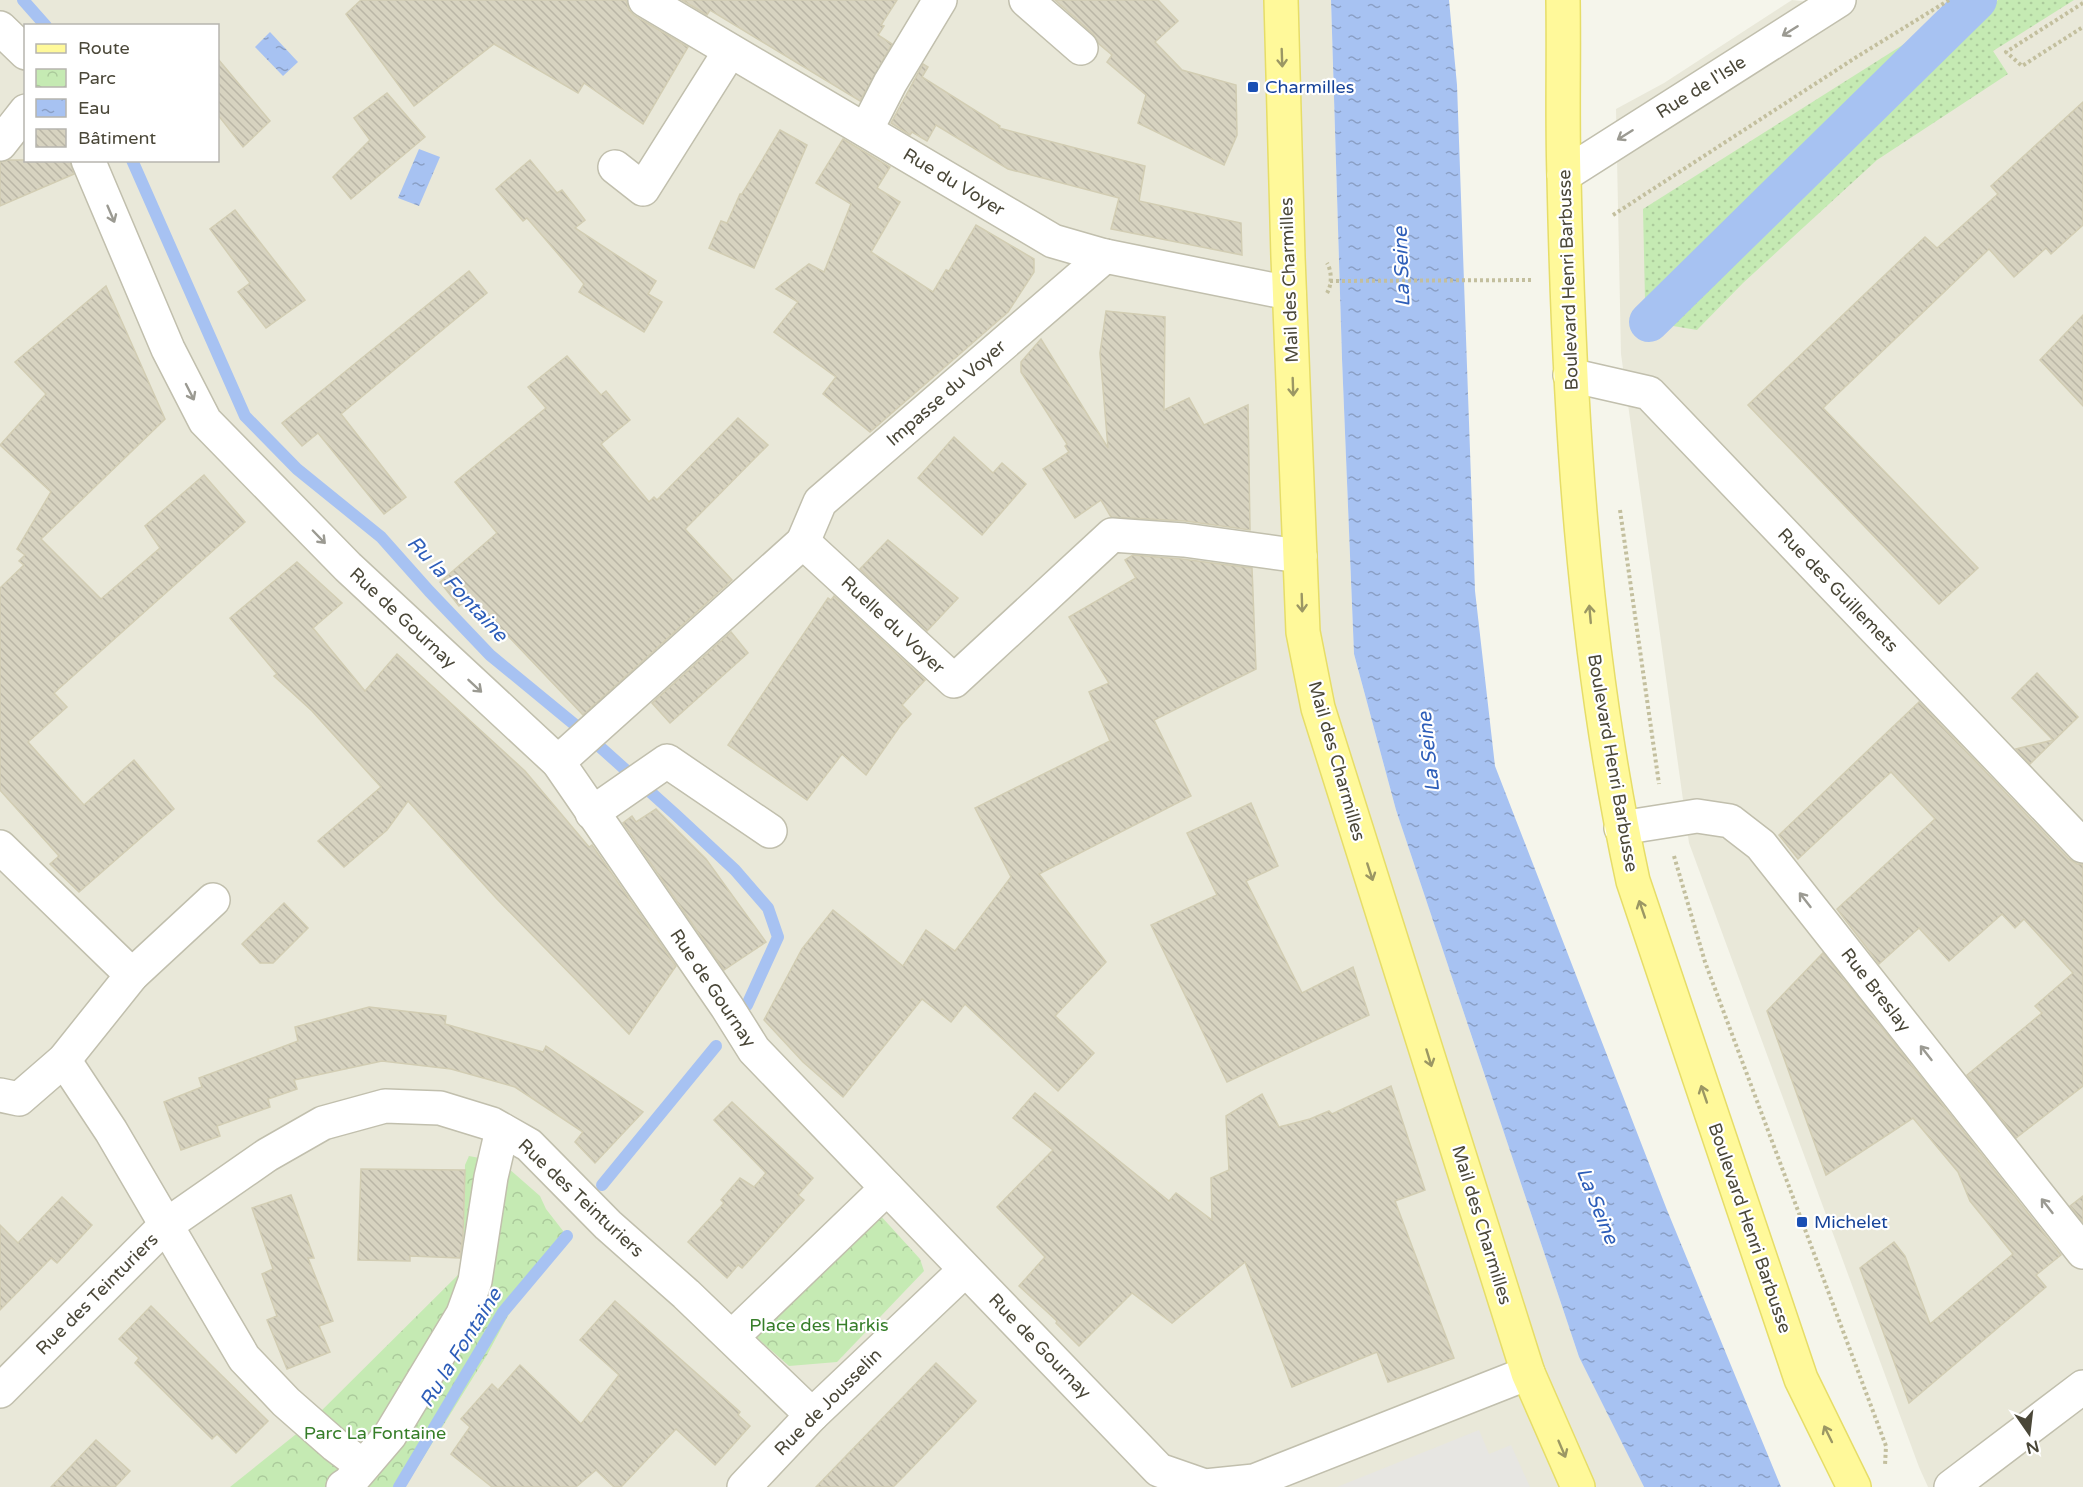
<svg xmlns="http://www.w3.org/2000/svg" width="2083" height="1487" font-family="'Varela Round',sans-serif">
<style>
.residential{fill:#e9e8d9;fill-rule:evenodd}
.grass{fill:url(#grass-dots)}
.park{fill:url(#park-crowns)}
.parking{fill:#e7e6e2}
.water{fill:url(#water-ripples)}
.lines{fill:none;stroke-linecap:round;stroke-linejoin:round}
.stream{stroke:#a7c2f2;stroke-width:12}
.canal{stroke:#a7c2f2;stroke-width:40}
.building{fill:url(#building-back-hatch);stroke:#d2cdb3;stroke-width:1.5}
.minor-casing{stroke:#c1bfad;stroke-width:36}
.major-casing{stroke:#e6dd68;stroke-width:36}
.path{stroke:#c3bf9e;stroke-width:4;stroke-dasharray:3 3;stroke-linecap:butt}
.minor{stroke:#fff;stroke-width:33}
.major{stroke:#fff99a;stroke-width:33}
.oneway{stroke:#9b9a92}
.oneway2{stroke:#9b9764}
.transit-dot{fill:#1a4fb4;stroke:#fff;stroke-width:2}
.labels{text-anchor:middle;dominant-baseline:central;stroke-width:4.5;stroke-linejoin:round;paint-order:stroke}
.transit-label{font-size:18px;fill:#164399;stroke:#fff;text-anchor:start}
.street-label{font-size:18px;fill:#4a4738;stroke:#fff}
.park-label{font-size:18px;fill:#367e29;stroke:#fff}
.water-label{font-size:20px;font-style:italic;fill:#2e5eb9;stroke:#fff}
</style>
<defs>
<pattern id="grass-dots" width="8" height="8" patternUnits="userSpaceOnUse" patternTransform="scale(1.5)"><rect width="8" height="8" fill="#c5eab3"/><path d="M2 2h.1M6 6h.1" fill="none" stroke="#abca9b" stroke-width="1.8" stroke-linecap="round"/></pattern>
<pattern id="park-crowns" width="20" height="18" patternUnits="userSpaceOnUse" patternTransform="scale(1.5)"><rect width="20" height="18" fill="#c5eab3"/><path d="M2 6a3 3 0 1 1 6 0M12 15a3 3 0 1 1 6 0" fill="none" stroke="#abca9b"/></pattern>
<pattern id="water-ripples" width="26" height="14" patternUnits="userSpaceOnUse" patternTransform="scale(1.5)"><rect width="26" height="14" fill="#a7c2f2"/><path d="M2 4q2-2 4 0t4 0M15 11q2-2 4 0t4 0" fill="none" stroke="#8a9fc5"/></pattern>
<pattern id="building-back-hatch" width="6" height="6" patternUnits="userSpaceOnUse" patternTransform="scale(1.5)"><rect width="6" height="6" fill="#d7d3c0"/><path d="M-1 5l2 2M0 0l6 6M5-1l2 2" fill="none" stroke="#bab6a6"/></pattern>
</defs>
<rect width="100%" height="100%" fill="#f5f5eb"/>
<g class="residential">
<path d="M0,0H1331L1342,359L1354,654L1396,810L1579,1357L1644,1487H0ZM26,26H218V160H26Z"/>
<polygon points="1792,0 1809,2 1809,0 2083,0 2083,1487 1928,1487 1919,1467 1689,843 1621,354 1616,109 1664,83"/>
</g>
<g class="grass">
<polygon points="1998,0 2074,0 1993,51 2008,74 1877,160 1743,283 1697,330 1667,325"/>
<polygon points="1939,22 1646,300 1645,300 1643,209"/>
</g>
<g class="park">
<polygon points="469,1156 501,1162 540,1196 546,1209 567,1236 518,1297 487,1355 405,1487 230,1487 305,1427 463,1270 465,1165"/>
<polygon points="879,1214 920,1259 924,1271 837,1362 789,1366 755,1336"/>
</g>
<polygon class="parking" points="1479,1430 1489,1454 1511,1445 1530,1487 1337,1487"/>
<g class="water">
<polygon points="1331,0 1449,0 1457,85 1475,591 1495,766 1667,1210 1781,1487 1644,1487 1579,1357 1396,810 1354,654 1342,359"/>
<polygon points="270,32 298,62 283,76 255,47"/>
<polygon points="419,149 440,157 419,206 398,198"/>
</g>
<g class="lines">
<g class="stream">
<polyline points="23,0 46,26"/>
<polyline points="132,160 245,416 297,469 381,537 429,591 490,655 580,729 676,815 735,870 768,908 778,937 747,1005"/>
<polyline points="602,1185 716,1046"/>
<polyline points="399,1487 503,1312 567,1236"/>
</g>
<polyline class="canal" points="1649,322 1977,0"/>
</g>
<g class="building">
<polygon points="361,0 626,0 629,10 635,16 688,47 643,124 584,83 578,93 494,44 414,106 346,14"/>
<polygon points="682,0 897,0 881,25 884,26 878,35 892,44 860,101 710,10 707,15"/>
<polygon points="1055,0 1158,0 1178,21 1155,42 1182,70 1236,85 1237,135 1224,165 1138,123 1146,95 1107,62 1112,55 1099,44 1093,34"/>
<polygon points="218,59 270,121 243,147 218,115"/>
<polygon points="923,64 928,67 922,77 1000,126 999,128 1145,166 1139,201 1241,223 1242,255 1111,229 1119,198 1008,169 936,125 927,141 912,132 910,135 891,123"/>
<polygon points="387,93 425,137 351,199 333,177 370,140 354,118"/>
<polygon points="2083,102 2083,225 2051,254 2046,248 2014,277 1989,249 1823,408 1978,568 1939,604 1748,405 1925,237 1937,248 1998,194 1991,186"/>
<polygon points="780,130 807,145 754,268 709,248 721,221 727,223 740,194 742,194"/>
<polygon points="843,139 890,167 877,188 900,202 871,252 933,292 946,270 949,271 976,225 1034,259 1034,272 1008,312 870,432 823,394 836,377 774,332 798,302 776,289 809,264 824,272 851,204 816,183"/>
<polygon points="8,160 70,160 74,174 0,206 0,162"/>
<polygon points="530,160 557,193 562,190 585,220 575,228 656,281 648,294 662,302 644,332 579,292 584,284 527,218 523,221 496,189"/>
<polygon points="235,210 305,300 266,328 238,292 250,283 210,229"/>
<polygon points="469,271 487,293 341,414 406,497 384,514 318,433 302,446 282,423"/>
<polygon points="106,286 165,419 41,539 101,599 160,548 145,526 204,475 245,522 54,693 67,707 28,742 84,805 134,760 174,809 79,892 50,864 59,856 0,790 0,588 24,565 19,561 25,555 17,549 51,492 0,445 46,394 15,362"/>
<polygon points="1106,311 1165,317 1164,410 1189,398 1204,425 1248,405 1250,530 1185,521 1111,517 1101,500 1075,518 1043,469 1069,452 1065,446 1067,444 1021,372 1021,362 1041,339 1108,448 1100,353"/>
<polygon points="2083,315 2083,406 2040,360"/>
<polygon points="567,356 601,395 606,391 630,420 601,444 649,502 654,497 657,500 738,418 768,445 685,529 732,580 583,715 471,597 459,606 440,582 497,533 455,482 546,408 528,387"/>
<polygon points="954,437 993,473 1002,463 1026,484 982,535 918,478"/>
<polygon points="888,540 958,598 927,631 860,569"/>
<polygon points="1133,555 1182,559 1252,568 1256,669 1154,720 1191,796 1039,874 1106,962 1055,1016 1094,1053 1058,1091 965,1004 951,1022 922,999 843,1097 803,1062 764,1020 802,949 833,910 903,966 926,930 955,951 1011,877 975,808 1110,741 1089,692 1109,683 1069,617 1136,578 1125,560"/>
<polygon points="297,562 342,603 313,628 365,691 397,654 525,771 589,847 592,845 676,966 629,1034 496,898 408,801 387,830 344,867 318,841 381,787 312,711 274,676 277,674 230,618"/>
<polygon points="834,596 925,680 902,705 911,714 900,726 866,775 842,754 807,800 728,745 828,598 831,600"/>
<polygon points="731,632 748,653 670,723 652,703"/>
<polygon points="2037,673 2078,717 2030,764 2016,749 2053,740 2012,698"/>
<polygon points="1919,702 2069,859 2077,864 2083,864 2083,1086 2016,1138 1967,1075 2042,1013 2035,1006 2073,973 2024,919 2015,928 2002,914 1949,961 1919,928 1879,964 1837,909 1935,819 1891,772 1798,859 1779,835"/>
<polygon points="1251,803 1278,866 1246,881 1302,993 1353,967 1369,1015 1227,1082 1151,925 1217,895 1187,833"/>
<polygon points="656,809 706,859 766,942 724,970 623,823 632,816 636,822"/>
<polygon points="284,903 308,928 273,963 260,963 242,944"/>
<polygon points="1823,953 2061,1255 2036,1275 2046,1287 1909,1403 1860,1268 1894,1242 1905,1256 1930,1324 2013,1254 1970,1201 1958,1172 1913,1118 1826,1175 1767,1011"/>
<polygon points="369,1007 446,1016 445,1024 543,1052 546,1046 643,1112 595,1163 575,1142 583,1132 515,1087 451,1069 382,1061 294,1080 297,1089 268,1099 270,1107 217,1126 220,1136 181,1150 164,1102 202,1087 199,1078 298,1041 295,1027"/>
<polygon points="1391,1086 1425,1190 1395,1201 1454,1358 1388,1382 1377,1352 1292,1387 1245,1262 1172,1323 1132,1293 1079,1346 1056,1323 1057,1321 1019,1286 1045,1257 997,1207 1053,1150 1013,1118 1035,1093 1169,1201 1176,1193 1212,1220 1211,1178 1229,1170 1226,1116 1262,1094 1279,1127 1310,1119 1329,1111 1332,1114"/>
<polygon points="732,1102 813,1178 798,1195 804,1200 742,1268 738,1265 727,1278 688,1242 724,1203 721,1200 740,1178 754,1187 766,1173 714,1120"/>
<polygon points="361,1169 465,1170 463,1236 460,1258 410,1256 410,1261 358,1260"/>
<polygon points="291,1195 314,1258 308,1258 333,1321 319,1326 330,1352 287,1369 267,1320 277,1316 262,1274 273,1269 252,1208"/>
<polygon points="2083,1196 2083,1222 2070,1206"/>
<polygon points="62,1197 92,1225 57,1263 51,1258 0,1310 0,1225 18,1243"/>
<polygon points="615,1301 740,1412 738,1415 750,1426 715,1465 676,1429 621,1487 614,1487 596,1470 576,1487 492,1487 451,1454 470,1427 461,1419 492,1384 498,1390 520,1365 581,1424 619,1375 580,1340"/>
<polygon points="151,1306 268,1421 236,1453 217,1434 212,1439 135,1363 139,1358 119,1339"/>
<polygon points="936,1363 976,1401 904,1476 893,1487 816,1487"/>
<polygon points="96,1440 130,1471 115,1487 51,1487"/>
</g>
<g class="lines">
<g class="minor-casing">
<g id="minor">
<polyline points="645,0 1053,241 1105,256 1289,293"/>
<polyline points="1026,0 1081,48"/>
<polyline points="0,28 26,53"/>
<polyline points="866,130 890,83 940,0"/>
<polyline points="0,144 26,111"/>
<polyline points="88,160 168,349 205,421 348,567 558,762 727,1007 754,1050 1159,1470 1205,1486 1254,1481 1528,1373"/>
<polyline points="615,167 643,189 730,51"/>
<polyline points="1564,175 1839,0"/>
<polyline points="1570,375 1649,393 2083,846"/>
<polyline points="803,542 820,502 1105,256"/>
<polyline points="558,762 803,542 954,681 1112,535 1184,540 1300,556"/>
<polyline points="592,813 667,761 770,831"/>
<polyline points="1621,828 1697,816 1730,821 1761,845 2083,1252"/>
<polyline points="0,847 132,975"/>
<polyline points="64,1060 111,1131 244,1358 286,1402 335,1445 363,1466"/>
<polyline points="0,1095 19,1099 64,1060 132,975 213,900"/>
<polyline points="732,1337 887,1188"/>
<polyline points="0,1391 165,1226 267,1155 323,1123 385,1106 440,1108 492,1124 529,1145 608,1225 686,1294 812,1415"/>
<polyline points="343,1487 349,1483 390,1435 463,1314 475,1281 491,1177 502,1130"/>
<polyline points="744,1487 812,1415 965,1270"/>
<polyline points="1951,1487 2083,1387"/>
</g>
</g>
<g class="major-casing">
<g id="major">
<polyline points="1281,0 1288,257 1303,632 1318,708 1528,1373 1578,1487"/>
<path d="M1563,0C1564,59 1562,118 1564,177C1569,413 1583,651 1633,881L1801,1379L1854,1487"/>
</g>
</g>
<g class="path">
<polyline points="2083,3 2006,52 2022,66 2083,27"/>
<polyline points="1613,215 1855,58 1949,0"/>
<polyline points="1330,281 1531,280"/>
<path d="M1327,293C1332,285 1332,271 1327,263"/>
<polyline points="1620,510 1659,784"/>
<polyline points="1674,856 1705,962 1886,1446 1885,1465"/>
</g>
<use href="#minor" class="minor"/>
<use href="#major" class="major"/>
</g>
<defs><path id="oneway-shaft" d="M-6 0H5M1.5-3L5.5 0L1.5 3" fill="none" stroke-width="1.6" stroke-linecap="round" stroke-linejoin="round" transform="scale(1.5)"/></defs>
<g class="oneway">
<use href="#oneway-shaft" transform="translate(1790 31) rotate(148)"/>
<use href="#oneway-shaft" transform="translate(1625 135) rotate(148)"/>
<use href="#oneway-shaft" transform="translate(111 214) rotate(67)"/>
<use href="#oneway-shaft" transform="translate(190 392) rotate(63)"/>
<use href="#oneway-shaft" transform="translate(319 537) rotate(46)"/>
<use href="#oneway-shaft" transform="translate(475 686) rotate(43)"/>
<use href="#oneway-shaft" transform="translate(1805 900) rotate(-128)"/>
<use href="#oneway-shaft" transform="translate(1926 1053) rotate(-128)"/>
<use href="#oneway-shaft" transform="translate(2047 1206) rotate(-128)"/>
</g>
<g class="oneway2">
<use href="#oneway-shaft" transform="translate(1282 58) rotate(88)"/>
<use href="#oneway-shaft" transform="translate(1293 387) rotate(88)"/>
<use href="#oneway-shaft" transform="translate(1302 603) rotate(88)"/>
<use href="#oneway-shaft" transform="translate(1590 614) rotate(-95)"/>
<use href="#oneway-shaft" transform="translate(1370 872) rotate(72)"/>
<use href="#oneway-shaft" transform="translate(1642 909) rotate(-109)"/>
<use href="#oneway-shaft" transform="translate(1429 1058) rotate(73)"/>
<use href="#oneway-shaft" transform="translate(1704 1094) rotate(-109)"/>
<use href="#oneway-shaft" transform="translate(1828 1434) rotate(-116)"/>
<use href="#oneway-shaft" transform="translate(1562 1449) rotate(67)"/>
</g>
<g class="transit-dot">
<rect x="1247" y="81" width="12" height="12" rx="3"/>
<rect x="1796" y="1216" width="12" height="12" rx="3"/>
</g>
<g class="labels">
<g class="transit-label">
<text x="1265" y="87">Charmilles</text>
<text x="1814" y="1222">Michelet</text>
</g>
<g class="street-label">
<text transform="translate(1701 87) rotate(-32)">Rue de l'Isle</text>
<text transform="translate(954 182) rotate(31)">Rue du Voyer</text>
<text transform="translate(1289 280) rotate(-92)">Mail des Charmilles</text>
<text transform="translate(1568 280) rotate(-92)">Boulevard Henri Barbusse</text>
<text transform="translate(946 393) rotate(-41)">Impasse du Voyer</text>
<text transform="translate(1838 590) rotate(46)">Rue des Guillemets</text>
<text transform="translate(403 618) rotate(43)">Rue de Gournay</text>
<text transform="translate(893 625) rotate(43)">Ruelle du Voyer</text>
<text transform="translate(1337 761) rotate(74)">Mail des Charmilles</text>
<text transform="translate(1613 763) rotate(80)">Boulevard Henri Barbusse</text>
<text transform="translate(713 988) rotate(56)">Rue de Gournay</text>
<text transform="translate(1876 990) rotate(52)">Rue Breslay</text>
<text transform="translate(581 1198) rotate(43)">Rue des Teinturiers</text>
<text transform="translate(1482 1225) rotate(73)">Mail des Charmilles</text>
<text transform="translate(1750 1228) rotate(71)">Boulevard Henri Barbusse</text>
<text transform="translate(97 1294) rotate(-45)">Rue des Teinturiers</text>
<text transform="translate(1040 1346) rotate(46)">Rue de Gournay</text>
<text transform="translate(828 1402) rotate(-45)">Rue de Jousselin</text>
</g>
<g class="park-label">
<text x="819" y="1325">Place des Harkis</text>
<text x="375" y="1433">Parc La Fontaine</text>
</g>
<g class="water-label">
<text transform="translate(1402 267) rotate(-92)">La Seine</text>
<text transform="translate(457 589) rotate(47)">Ru la Fontaine</text>
<text transform="translate(1429 752) rotate(-96)">La Seine</text>
<text transform="translate(1597 1206) rotate(68)">La Seine</text>
<text transform="translate(461 1348) rotate(-58)">Ru la Fontaine</text>
</g>
</g>
<rect x="24" y="24" width="195" height="138" fill="#ffffff" stroke="#b7b5af" stroke-width="1.5"/>
<rect x="36" y="44" width="30" height="9" fill="#fff99a" stroke="#b7b5af" stroke-width="1.5"/>
<text x="78" y="54" font-size="18" fill="#4a4738">Route</text>
<rect x="36" y="69" width="30" height="18" fill="url(#park-crowns)" stroke="#b7b5af" stroke-width="1.5"/>
<text x="78" y="84" font-size="18" fill="#4a4738">Parc</text>
<rect x="36" y="99" width="30" height="18" fill="url(#water-ripples)" stroke="#b7b5af" stroke-width="1.5"/>
<text x="78" y="114" font-size="18" fill="#4a4738">Eau</text>
<rect x="36" y="129" width="30" height="18" fill="url(#building-back-hatch)" stroke="#b7b5af" stroke-width="1.5"/>
<text x="78" y="144" font-size="18" fill="#4a4738">Bâtiment</text>
<g transform="translate(2029 1433) rotate(166)" stroke="#ffffff" stroke-width="4.5" paint-order="stroke">
<path d="M0-4.5L10 22L0 15L-10 22Z" fill="#4a4738"/>
<text y="-9" font-size="16" font-weight="bold" text-anchor="middle" fill="#4a4738">N</text>
</g>
</svg>
